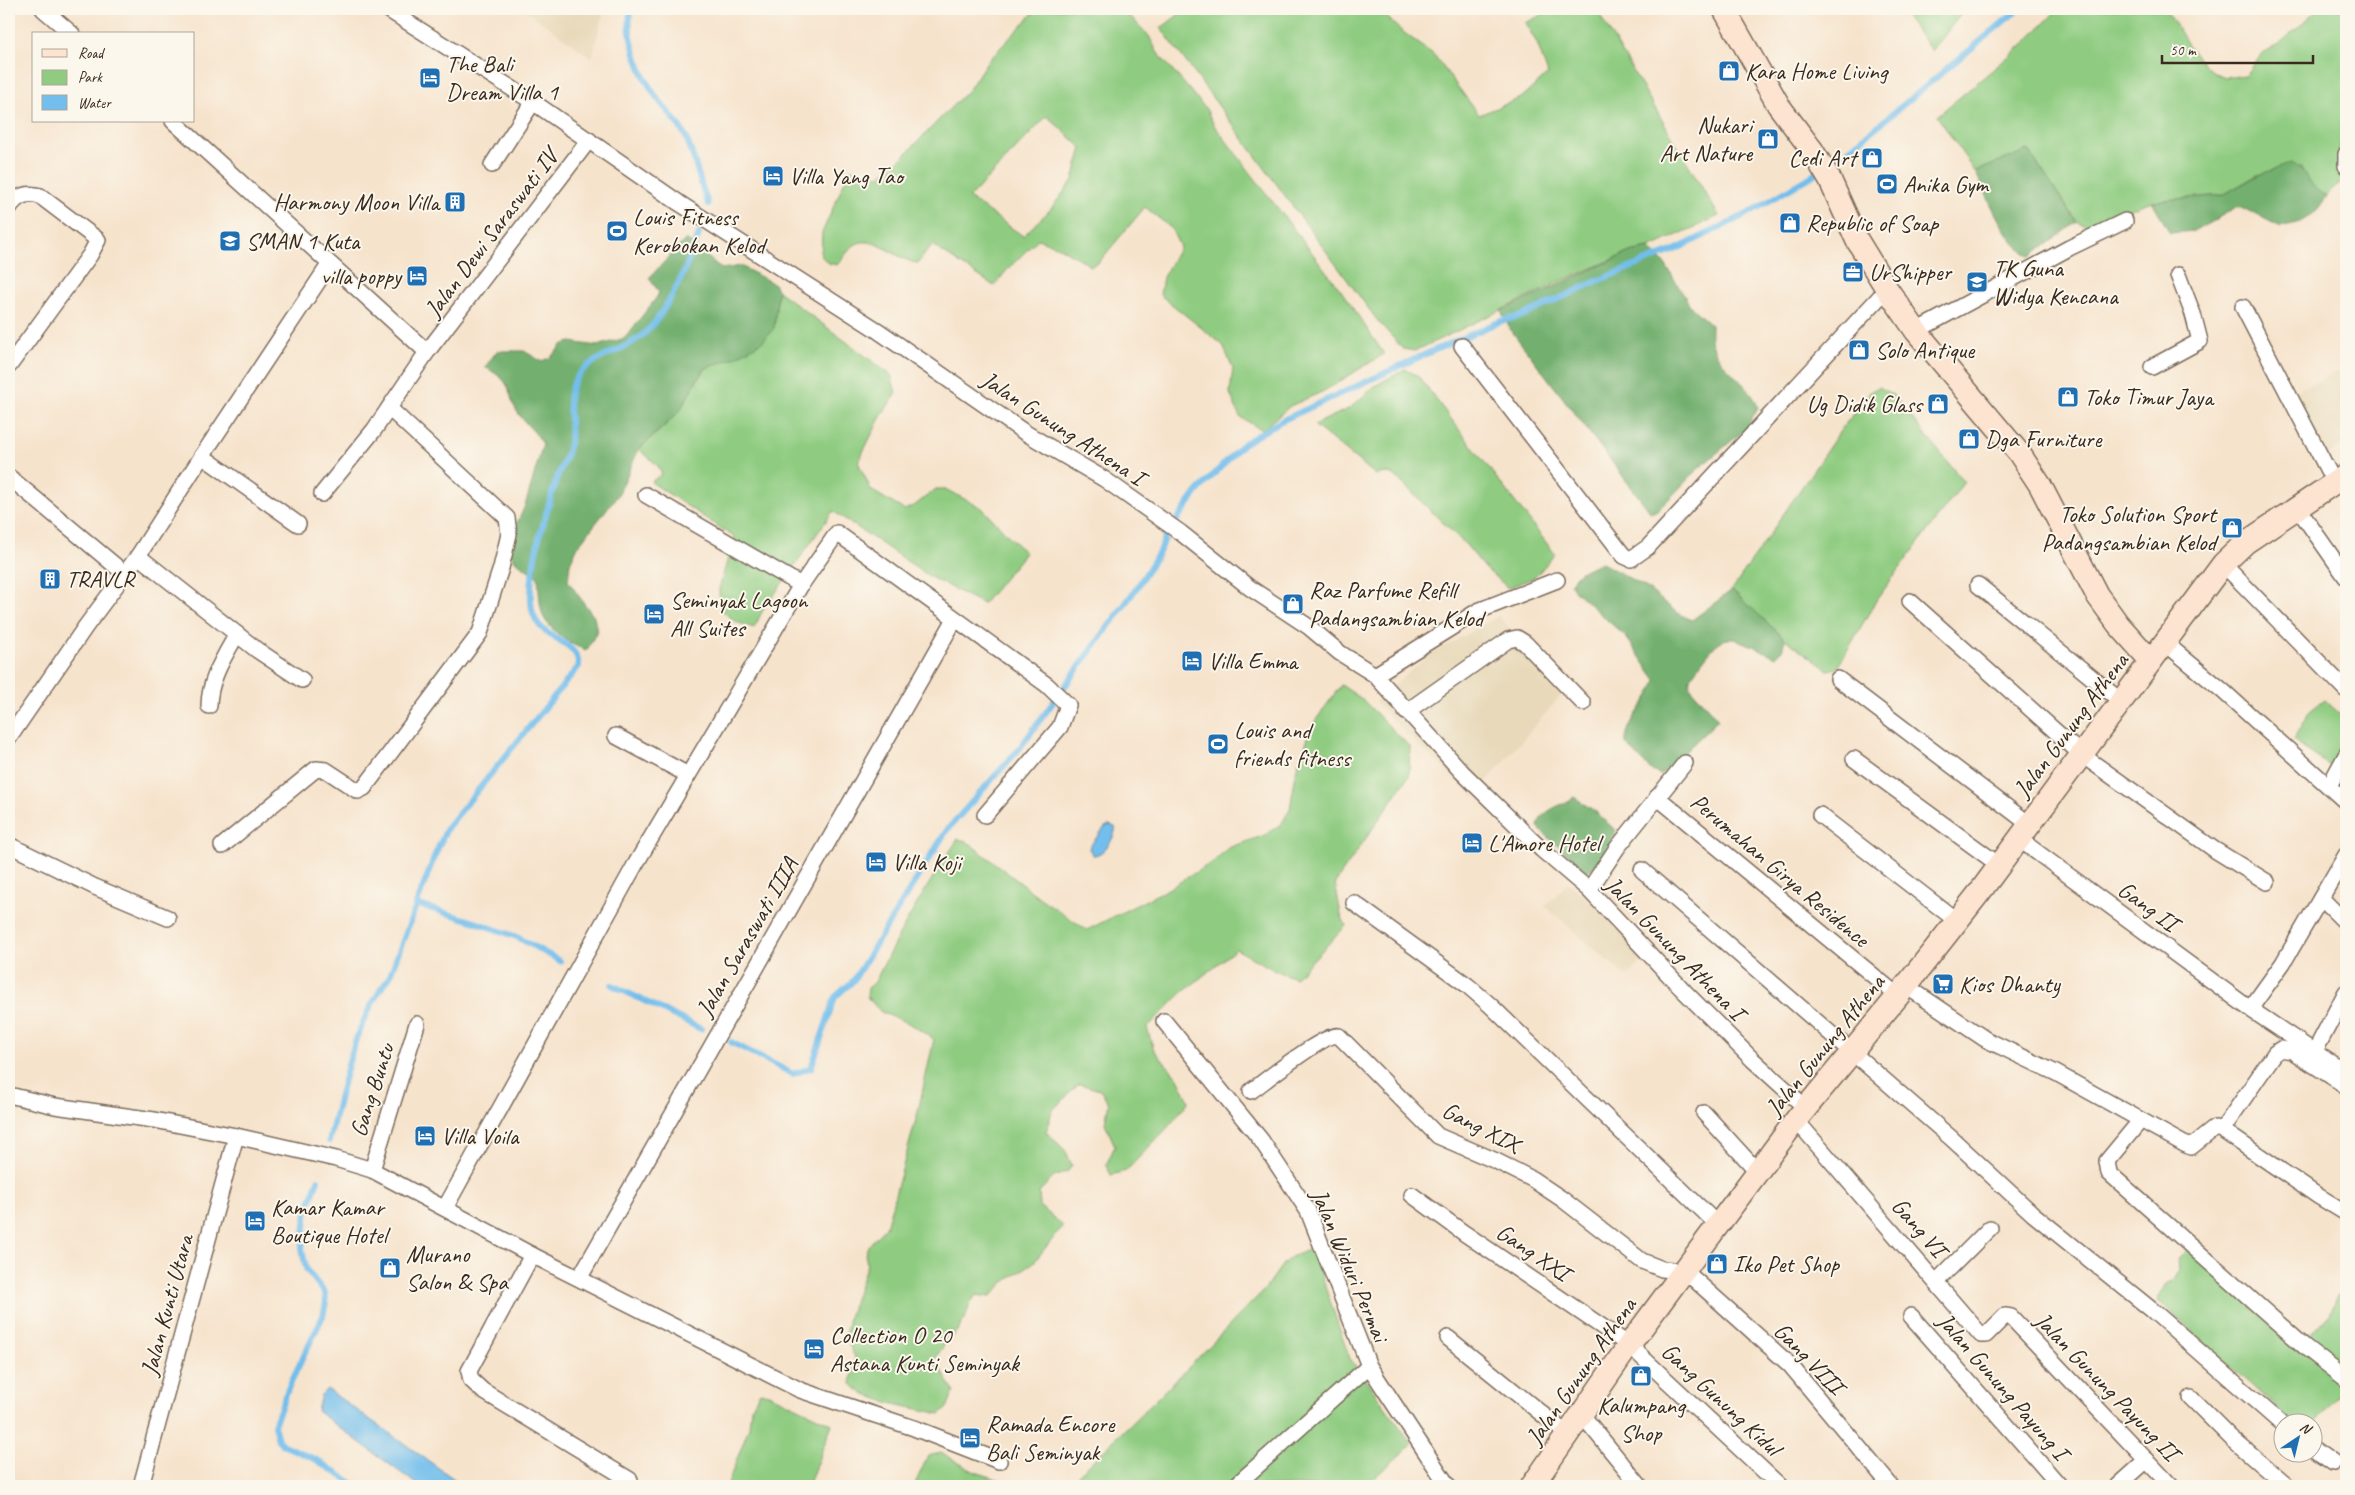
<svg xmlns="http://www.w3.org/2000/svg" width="2355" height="1495" font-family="Caveat,sans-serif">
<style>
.built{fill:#e8d9ba}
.green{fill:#8fcc81;stroke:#657b50;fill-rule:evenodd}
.forest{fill:#73b06f;stroke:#576d46}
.water{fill:#72beec;stroke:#567485}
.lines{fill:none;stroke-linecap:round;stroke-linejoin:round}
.stream{stroke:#72beec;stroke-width:6}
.street-casing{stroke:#7c6b5b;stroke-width:18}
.secondary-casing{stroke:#7c6b5b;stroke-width:25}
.street{stroke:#fff;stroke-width:15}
.secondary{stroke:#fde4d1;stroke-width:22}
.labels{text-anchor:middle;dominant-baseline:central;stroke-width:4;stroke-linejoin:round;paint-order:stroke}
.poi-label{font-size:24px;fill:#3b2a1e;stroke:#fbf7ec;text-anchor:start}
.street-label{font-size:24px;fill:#3b2a1e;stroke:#fbf7ec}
</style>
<rect width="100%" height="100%" fill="#fbf7ec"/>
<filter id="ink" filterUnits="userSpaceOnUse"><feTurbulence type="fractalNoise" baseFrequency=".02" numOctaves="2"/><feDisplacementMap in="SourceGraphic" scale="10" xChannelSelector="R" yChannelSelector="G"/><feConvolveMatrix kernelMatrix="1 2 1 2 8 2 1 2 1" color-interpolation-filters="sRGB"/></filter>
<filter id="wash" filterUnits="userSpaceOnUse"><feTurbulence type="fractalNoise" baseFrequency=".0096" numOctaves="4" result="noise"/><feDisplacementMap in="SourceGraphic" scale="20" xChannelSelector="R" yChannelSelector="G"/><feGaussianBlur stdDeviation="1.12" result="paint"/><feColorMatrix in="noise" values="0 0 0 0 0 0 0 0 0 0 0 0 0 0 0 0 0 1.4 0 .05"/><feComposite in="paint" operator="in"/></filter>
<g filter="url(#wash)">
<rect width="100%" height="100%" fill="#f6e3cc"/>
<g class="built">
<polygon points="524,9 604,9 592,58"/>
<polygon points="2346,367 2346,443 2325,456 2292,393"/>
<polygon points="1499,616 1564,692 1474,796 1419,746 1375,702 1428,656"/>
<polygon points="1569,882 1646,956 1627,977 1545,906"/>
</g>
<g class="green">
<path d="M1037,9H1123L1149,36L1157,52L1206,109L1214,125L1342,292L1384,354L1324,391L1290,406L1262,430L1240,417L1230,393L1233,369L1223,345L1160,295L1163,277L1180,247L1171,228L1145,207L1099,262L1091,266L1061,248L1038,239L1008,269L994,286L932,245L918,263C899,262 875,234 856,244C849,248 843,259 837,265L828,263L821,256L822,233L850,169L879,176L895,165L969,89L986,63ZM1047,116L1082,148L1073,180L1050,210L1023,236L969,198Z"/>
<polygon points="1186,9 1379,9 1399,29 1434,55 1479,115 1521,98 1548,74 1537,43 1525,23 1554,9 1596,9 1719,216 1649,248 1630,252 1562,281 1415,351 1403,349 1377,320 1161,28"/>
<polygon points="1900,9 1965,9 1932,51"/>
<path d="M2058,9H2164C2188,35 2186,59 2225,78L2245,75L2263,53L2279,44L2319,9H2346V131L2339,148L2344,179L2327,196L2316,191L2300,167L2257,175L2223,195L2152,201L2086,225L2077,222L2028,150L1975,172L1937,116L2026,42Z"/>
<polygon points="778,291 891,375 896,393 879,420 858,462 871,490 904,510 914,506 936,489 945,489 982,508 1025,553 983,604 932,578 833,511 762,612 754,628 736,622 720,609 719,589 734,537 651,482 662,474 658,466 639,449 666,425 706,368 736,357 774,328"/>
<polygon points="1405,369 1418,376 1555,554 1535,577 1508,588 1486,569 1466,545 1394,475 1385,473 1376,475 1314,425 1350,408 1375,386"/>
<polygon points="1879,387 1893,395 1964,482 1877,599 1837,668 1828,670 1785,639 1732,590 1840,431 1871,391"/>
<path d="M1341,685L1362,699L1410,747L1409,776L1335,883L1341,915L1346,926L1295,978L1272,969L1236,949L1182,993L1147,1028L1154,1050L1178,1078L1189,1101L1170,1125L1126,1171L1111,1175L1106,1165L1115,1146L1105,1123L1109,1103L1100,1090L1079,1084L1052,1111L1046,1132L1064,1149L1072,1165L1068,1171L1054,1177L1039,1192L1040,1206L1063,1226L1034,1262L1003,1283L991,1297L976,1295C969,1304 968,1311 964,1320C956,1336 942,1344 935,1360L954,1391L947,1408L940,1414C913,1407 871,1403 851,1384L855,1357L845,1337L849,1317L867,1264L865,1254L868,1246L886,1227L917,1116L934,1039L908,1023L881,1012L867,997L868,988L875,982C899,932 927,885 958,839L966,841L1040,898L1087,930L1168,889L1213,862L1228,848L1265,835L1281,825L1290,809L1297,767L1313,724Z"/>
<polygon points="2324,700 2346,719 2346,746 2334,764 2330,766 2300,746 2294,739 2310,711"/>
<polygon points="2188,1248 2346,1385 2313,1427 2312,1422 2292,1422 2158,1301 2166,1284 2174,1280 2179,1272 2178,1260"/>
<polygon points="1308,1250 1314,1253 1349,1357 1412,1444 1365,1486 1072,1486 1077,1476 1191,1365 1265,1289 1283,1264 1291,1257"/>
<polygon points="2346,1287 2346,1343 2336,1358 2310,1335 2328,1315 2336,1297"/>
<polygon points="760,1392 769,1394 832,1424 808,1486 727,1486 749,1427 751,1408"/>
<polygon points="941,1453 975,1472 1020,1486 914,1486 928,1456"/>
</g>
<g class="forest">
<path d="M2028,150L2077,222L2030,257C2003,240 1990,199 1975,172Z"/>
<path d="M2291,163C2310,171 2306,187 2327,196L2315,213L2300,222L2281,227L2239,206L2195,231L2170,233L2152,201L2223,195L2257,176Z"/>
<path d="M686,239L722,269L741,266L774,284L778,291L774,328L762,342L736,357L706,368L700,375L679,412L639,449L618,495L578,546L570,563L568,581L594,617L597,631L587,650C572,647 546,628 542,613C539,601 539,589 538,577L515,561L511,552L517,523L525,506L543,444C536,432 526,425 518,413C513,406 511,396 508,388C505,378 493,372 485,367L497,351H524L541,361L550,358L563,344L571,342L597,346L625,338L657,297L659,292L649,278Z"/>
<path d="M1649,248L1665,264L1691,307L1711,325C1711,330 1710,339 1712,344C1720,370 1750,382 1758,407L1746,429L1699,468L1659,509L1651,513L1510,329L1501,311L1630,252Z"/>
<path d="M1602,563L1647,588L1677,613L1692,620L1732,590L1785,639L1782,650L1776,657C1721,631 1726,629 1690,678V687L1718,720L1661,775L1652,771L1626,744C1624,722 1650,702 1656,680L1626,637L1575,591L1570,584C1579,570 1587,568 1602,563Z"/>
<path d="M1574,797L1596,812L1616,831C1609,844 1602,867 1586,871L1538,828C1539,809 1562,807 1574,797Z"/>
</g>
<g class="water">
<path d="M1109,825L1115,827C1117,836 1103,856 1093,855L1089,849L1090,846L1105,827Z"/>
<polygon points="327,1389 464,1486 419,1486 317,1411 321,1395"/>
</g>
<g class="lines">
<g class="stream">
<path d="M631,9C624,35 642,77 657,98C666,110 678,122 685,135C695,157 699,181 708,204"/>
<polyline points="416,904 472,921 517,937 560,961"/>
<polyline points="612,985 701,1029"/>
<polyline points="731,1042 793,1074 811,1068 835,997 853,981 947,830 1019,749 1136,589 1161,549 1166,535 1197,492 1243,444 1281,421 1426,354 1501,321 1522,316 1597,281 1677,249 1747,214 1807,179 1839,158 2019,9"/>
<path d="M329,1141C343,1086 353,1023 389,978L435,855L447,828L579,666C577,634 532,644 531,600C530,559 545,517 557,478C561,467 568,454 570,442C573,418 561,394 580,373C595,357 621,351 639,338C665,319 688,265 699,234"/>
<polyline points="318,1180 307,1210 302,1249 306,1269 325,1293 326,1302 323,1316 290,1384 274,1425 278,1440 283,1445 315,1459 357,1486"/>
</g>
</g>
</g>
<g filter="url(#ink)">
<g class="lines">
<g class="street-casing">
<g id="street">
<polyline points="43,9 72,34"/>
<polyline points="387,9 533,102 679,203 877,330 1024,432 1104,479 1181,533 1250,588 1309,627 1340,653 1375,675 1462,772 1542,850 1589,890 1685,992 1753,1060 1806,1108"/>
<polyline points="173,121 427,352"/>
<polyline points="2346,154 2346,166"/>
<polyline points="492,165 533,102"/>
<path d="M9,208C17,196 26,192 40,196L98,240L90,255L9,366"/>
<polyline points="2243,307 2334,482"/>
<polyline points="1916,331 2069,248 2125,221"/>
<polyline points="1462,346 1624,556 1631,559 1648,547 1887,289"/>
<polyline points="2152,367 2200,341 2193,314 2178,275"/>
<polyline points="202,456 298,524"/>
<polyline points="9,477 124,573"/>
<polyline points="322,494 374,430 427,352 589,140"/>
<polyline points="646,495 801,585"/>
<polyline points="2297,507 2346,577"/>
<polyline points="138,556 257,650 302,680"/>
<polyline points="2223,564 2346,690"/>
<polyline points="1978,585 2122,702"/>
<polyline points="1910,601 2082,755 2215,850 2267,882"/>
<polyline points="2164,642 2223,691 2346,802"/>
<polyline points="1375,675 1478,611 1557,580"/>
<polyline points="1838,679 2029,824"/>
<path d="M209,706C209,680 224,657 237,634"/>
<polyline points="1406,712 1508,640 1517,638 1525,643 1583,703"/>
<polyline points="616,736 688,775"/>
<polyline points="9,738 86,626 138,556 202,456 329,265"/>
<polyline points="1854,759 1999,865"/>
<polyline points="2329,786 2346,755"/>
<polyline points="1657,797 1898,996"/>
<polyline points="1820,815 1957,921"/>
<polyline points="2019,839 2250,1009 2346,1073"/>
<polyline points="9,845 95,887 168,918"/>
<polyline points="222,846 316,769 326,770 358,791 364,788 480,633 501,568 509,534 507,518 389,408"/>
<polyline points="1642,870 1951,1138 2033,1214 2152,1310 2282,1424"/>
<polyline points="1589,890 1617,848 1685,763"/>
<polyline points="2321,898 2346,923"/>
<polyline points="1354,903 1467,985 1490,1005 1718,1225"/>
<polyline points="1906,986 1985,1039 2056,1073 2184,1144 2191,1147 2215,1128 2222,1130 2318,1196 2346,1213"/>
<polyline points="2250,1009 2283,963 2346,855"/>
<polyline points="1164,1021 1261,1140 1308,1211 1369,1366 1448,1486"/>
<polyline points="2315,1051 2346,992"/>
<path d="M1251,1091C1265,1081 1326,1032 1339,1036L1438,1136L1496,1161L1532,1179L1562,1199L1642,1261L1662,1269L1685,1271L1790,1365L1891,1486"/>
<polyline points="9,1095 55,1106 154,1120 236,1136 336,1159 372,1170 532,1255 800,1390 914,1428 999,1461"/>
<polyline points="1704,1113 1758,1172"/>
<polyline points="1796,1120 1981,1335 1986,1335 2005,1316 2011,1317 2171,1486"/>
<polyline points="2140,1121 2107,1161 2109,1173 2305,1347 2346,1379"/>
<polyline points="2222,1130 2275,1053 2281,1049 2292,1051 2346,1086"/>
<polyline points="372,1170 417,1024"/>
<polyline points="1412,1195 1464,1233 1629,1345 1780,1486"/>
<polyline points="445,1208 635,865 801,585 837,533 1047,685 1068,705 1060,727 985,815"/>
<polyline points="532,1255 469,1371 471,1380 483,1391 630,1480"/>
<polyline points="580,1277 955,619"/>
<polyline points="1936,1282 1990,1228"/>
<polyline points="1911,1316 2060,1486"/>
<polyline points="1448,1338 1568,1435"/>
<polyline points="2191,1398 2231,1438 2287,1486"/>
<polyline points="1582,1415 1640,1486"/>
<polyline points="2312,1448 2333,1463"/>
<polyline points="141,1486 236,1136"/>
<polyline points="1235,1486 1369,1366"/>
<polyline points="2118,1486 2147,1460"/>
</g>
</g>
<g class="secondary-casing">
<g id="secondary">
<polyline points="1724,9 1779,106 1812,150 1830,180 1857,240 1887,289 1916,331 2019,453 2040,485 2097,595 2118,624 2151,661"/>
<polyline points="1532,1486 1629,1345 1718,1225 1796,1120 1898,996 1979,893 2223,564 2245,543 2346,475"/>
</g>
</g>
<use href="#street" class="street"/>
<use href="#secondary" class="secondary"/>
</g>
</g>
<defs>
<g id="shop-square" transform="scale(1.125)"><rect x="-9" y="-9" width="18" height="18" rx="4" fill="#1f6fb2" stroke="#fbf7ec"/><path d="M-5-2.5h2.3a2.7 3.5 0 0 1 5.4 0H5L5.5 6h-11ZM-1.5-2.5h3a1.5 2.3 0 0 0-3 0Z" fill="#fff"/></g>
<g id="hotel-square" transform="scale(1.125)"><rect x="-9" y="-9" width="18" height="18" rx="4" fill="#1f6fb2" stroke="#fbf7ec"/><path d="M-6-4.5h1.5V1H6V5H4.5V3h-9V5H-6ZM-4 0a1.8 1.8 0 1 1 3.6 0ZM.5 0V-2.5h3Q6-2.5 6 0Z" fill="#fff"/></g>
<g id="stadium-square" transform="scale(1.125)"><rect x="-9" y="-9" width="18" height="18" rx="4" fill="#1f6fb2" stroke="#fbf7ec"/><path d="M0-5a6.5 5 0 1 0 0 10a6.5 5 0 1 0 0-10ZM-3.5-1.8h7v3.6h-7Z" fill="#fff"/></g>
<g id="building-square" transform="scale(1.125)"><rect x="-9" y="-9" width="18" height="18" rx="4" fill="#1f6fb2" stroke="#fbf7ec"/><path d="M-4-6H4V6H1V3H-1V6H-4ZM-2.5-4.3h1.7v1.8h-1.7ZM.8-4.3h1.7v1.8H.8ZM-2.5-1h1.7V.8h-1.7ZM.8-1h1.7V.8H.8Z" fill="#fff"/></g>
<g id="school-square" transform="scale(1.125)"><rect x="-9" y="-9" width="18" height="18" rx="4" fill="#1f6fb2" stroke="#fbf7ec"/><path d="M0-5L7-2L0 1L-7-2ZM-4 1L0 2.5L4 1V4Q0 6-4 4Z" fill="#fff"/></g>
<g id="office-square" transform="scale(1.125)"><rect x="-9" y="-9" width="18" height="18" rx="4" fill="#1f6fb2" stroke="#fbf7ec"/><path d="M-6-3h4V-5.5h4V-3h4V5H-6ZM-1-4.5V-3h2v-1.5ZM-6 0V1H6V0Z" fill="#fff"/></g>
<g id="supermarket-square" transform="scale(1.125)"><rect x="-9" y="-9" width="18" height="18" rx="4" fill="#1f6fb2" stroke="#fbf7ec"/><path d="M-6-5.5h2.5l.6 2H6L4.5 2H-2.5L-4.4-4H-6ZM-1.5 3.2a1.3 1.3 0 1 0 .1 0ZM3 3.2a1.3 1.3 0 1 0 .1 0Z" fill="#fff"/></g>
</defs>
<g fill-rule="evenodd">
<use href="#shop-square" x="1729" y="71"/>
<use href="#hotel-square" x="430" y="78"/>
<use href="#shop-square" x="1768" y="139"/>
<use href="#shop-square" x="1872" y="158"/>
<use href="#hotel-square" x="773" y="176"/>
<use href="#stadium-square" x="1887" y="184"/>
<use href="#building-square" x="455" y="202"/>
<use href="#shop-square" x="1790" y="223"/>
<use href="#stadium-square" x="617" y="231"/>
<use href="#school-square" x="230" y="241"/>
<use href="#office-square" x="1853" y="272"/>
<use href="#hotel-square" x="417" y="276"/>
<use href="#school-square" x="1977" y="282"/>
<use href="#shop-square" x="1859" y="350"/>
<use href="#shop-square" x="2068" y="397"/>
<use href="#shop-square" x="1938" y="404"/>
<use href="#shop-square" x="1969" y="439"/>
<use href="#shop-square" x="2232" y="528"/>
<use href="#building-square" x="50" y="579"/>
<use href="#shop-square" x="1293" y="604"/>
<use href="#hotel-square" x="654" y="614"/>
<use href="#hotel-square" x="1192" y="661"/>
<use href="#stadium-square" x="1218" y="744"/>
<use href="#hotel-square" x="1472" y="843"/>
<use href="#hotel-square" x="876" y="862"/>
<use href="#supermarket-square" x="1943" y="984"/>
<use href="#hotel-square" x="425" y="1136"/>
<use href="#hotel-square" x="255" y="1221"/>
<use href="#shop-square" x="1717" y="1264"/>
<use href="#shop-square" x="390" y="1268"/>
<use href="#hotel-square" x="814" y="1349"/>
<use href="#shop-square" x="1641" y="1376"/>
<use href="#hotel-square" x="970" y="1438"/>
</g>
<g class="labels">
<g class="poi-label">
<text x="446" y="64">The Bali<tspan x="446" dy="28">Dream Villa 1</tspan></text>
<text x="1745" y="71">Kara Home Living</text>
<text x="1752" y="125" text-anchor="end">Nukari<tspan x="1752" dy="28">Art Nature</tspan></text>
<text x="1856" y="158" text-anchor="end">Cedi Art</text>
<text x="789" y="176">Villa Yang Tao</text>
<text x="1903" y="184">Anika Gym</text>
<text x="439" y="202" text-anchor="end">Harmony Moon Villa</text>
<text x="633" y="217">Louis Fitness<tspan x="633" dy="28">Kerobokan Kelod</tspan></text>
<text x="1806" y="223">Republic of Soap</text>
<text x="246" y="241">SMAN 1 Kuta</text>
<text x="1993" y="268">TK Guna<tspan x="1993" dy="28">Widya Kencana</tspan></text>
<text x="1869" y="272">UrShipper</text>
<text x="401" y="276" text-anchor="end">villa poppy</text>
<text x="1875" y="350">Solo Antique</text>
<text x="2084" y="397">Toko Timur Jaya</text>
<text x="1922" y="404" text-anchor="end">Ug Didik Glass</text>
<text x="1985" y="439">Dga Furniture</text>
<text x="2216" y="514" text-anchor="end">Toko Solution Sport<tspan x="2216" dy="28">Padangsambian Kelod</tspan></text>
<text x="66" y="579">TRAVLR</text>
<text x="1309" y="590">Raz Parfume Refill<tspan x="1309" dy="28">Padangsambian Kelod</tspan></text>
<text x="670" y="600">Seminyak Lagoon<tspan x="670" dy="28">All Suites</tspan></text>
<text x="1208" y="661">Villa Emma</text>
<text x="1234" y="730">Louis and<tspan x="1234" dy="28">friends fitness</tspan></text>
<text x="1488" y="843">L'Amore Hotel</text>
<text x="892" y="862">Villa Koji</text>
<text x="1959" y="984">Kios Dhanty</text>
<text x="441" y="1136">Villa Voila</text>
<text x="271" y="1207">Kamar Kamar<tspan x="271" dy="28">Boutique Hotel</tspan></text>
<text x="406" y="1254">Murano<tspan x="406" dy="28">Salon &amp; Spa</tspan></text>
<text x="1733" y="1264">Iko Pet Shop</text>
<text x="830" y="1335">Collection O 20<tspan x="830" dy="28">Astana Kunti Seminyak</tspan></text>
<text x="1641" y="1405" text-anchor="middle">Kalumpang<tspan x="1641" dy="28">Shop</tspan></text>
<text x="986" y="1424">Ramada Encore<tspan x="986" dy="28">Bali Seminyak</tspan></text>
</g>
<g class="street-label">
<text transform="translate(491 233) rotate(-53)">Jalan Dewi Saraswati IV</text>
<text transform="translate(1063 428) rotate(33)">Jalan Gunung Athena I</text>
<text transform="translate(2071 725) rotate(-53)">Jalan Gunung Athena</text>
<text transform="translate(1780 870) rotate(40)">Perumahan Girya Residence</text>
<text transform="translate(2148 906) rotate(36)">Gang II</text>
<text transform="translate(747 937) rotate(-60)">Jalan Saraswati IIIA</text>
<text transform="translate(1675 948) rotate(46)">Jalan Gunung Athena I</text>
<text transform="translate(1825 1045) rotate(-51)">Jalan Gunung Athena</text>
<text transform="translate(372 1090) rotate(-72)">Gang Buntu</text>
<text transform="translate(1481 1127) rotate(27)">Gang XIX</text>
<text transform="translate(1919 1227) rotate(49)">Gang VI</text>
<text transform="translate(1533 1252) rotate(34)">Gang XXI</text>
<text transform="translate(1350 1265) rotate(67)">Jalan Widuri Permai</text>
<text transform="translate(167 1305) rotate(-75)">Jalan Kunti Utara</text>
<text transform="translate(1809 1358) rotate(46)">Gang VIII</text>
<text transform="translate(1581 1371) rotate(-55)">Jalan Gunung Athena</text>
<text transform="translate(2003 1386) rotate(49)">Jalan Gunung Payung I</text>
<text transform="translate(2107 1386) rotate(46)">Jalan Gunung Payung II</text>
<text transform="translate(1721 1399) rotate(43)">Gang Gunung Kidul</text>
</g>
</g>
<rect width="2355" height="1495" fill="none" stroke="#fbf7ec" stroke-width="30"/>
<rect x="32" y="32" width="162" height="90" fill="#fbf7ec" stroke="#aea59a"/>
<rect x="42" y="49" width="25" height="8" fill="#fde4d1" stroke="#aea59a"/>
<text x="78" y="58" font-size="15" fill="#3b2a1e">Road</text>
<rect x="42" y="70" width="25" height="15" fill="#8fcc81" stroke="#aea59a"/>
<text x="78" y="82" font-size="15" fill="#3b2a1e">Park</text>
<rect x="42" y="95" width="25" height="15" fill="#72beec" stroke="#aea59a"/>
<text x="78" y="108" font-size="15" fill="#3b2a1e">Water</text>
<g transform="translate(2298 1438) rotate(35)"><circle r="24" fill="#fbf7ec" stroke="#aea59a"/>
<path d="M0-4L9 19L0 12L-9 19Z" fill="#1f6fb2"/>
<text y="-8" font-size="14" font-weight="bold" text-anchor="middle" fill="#3b2a1e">N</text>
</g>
<path d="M2162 55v8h151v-8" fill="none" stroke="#3b2a1e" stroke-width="2.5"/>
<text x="2170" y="55" font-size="15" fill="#3b2a1e" stroke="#fbf7ec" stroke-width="4" paint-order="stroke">50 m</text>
</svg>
